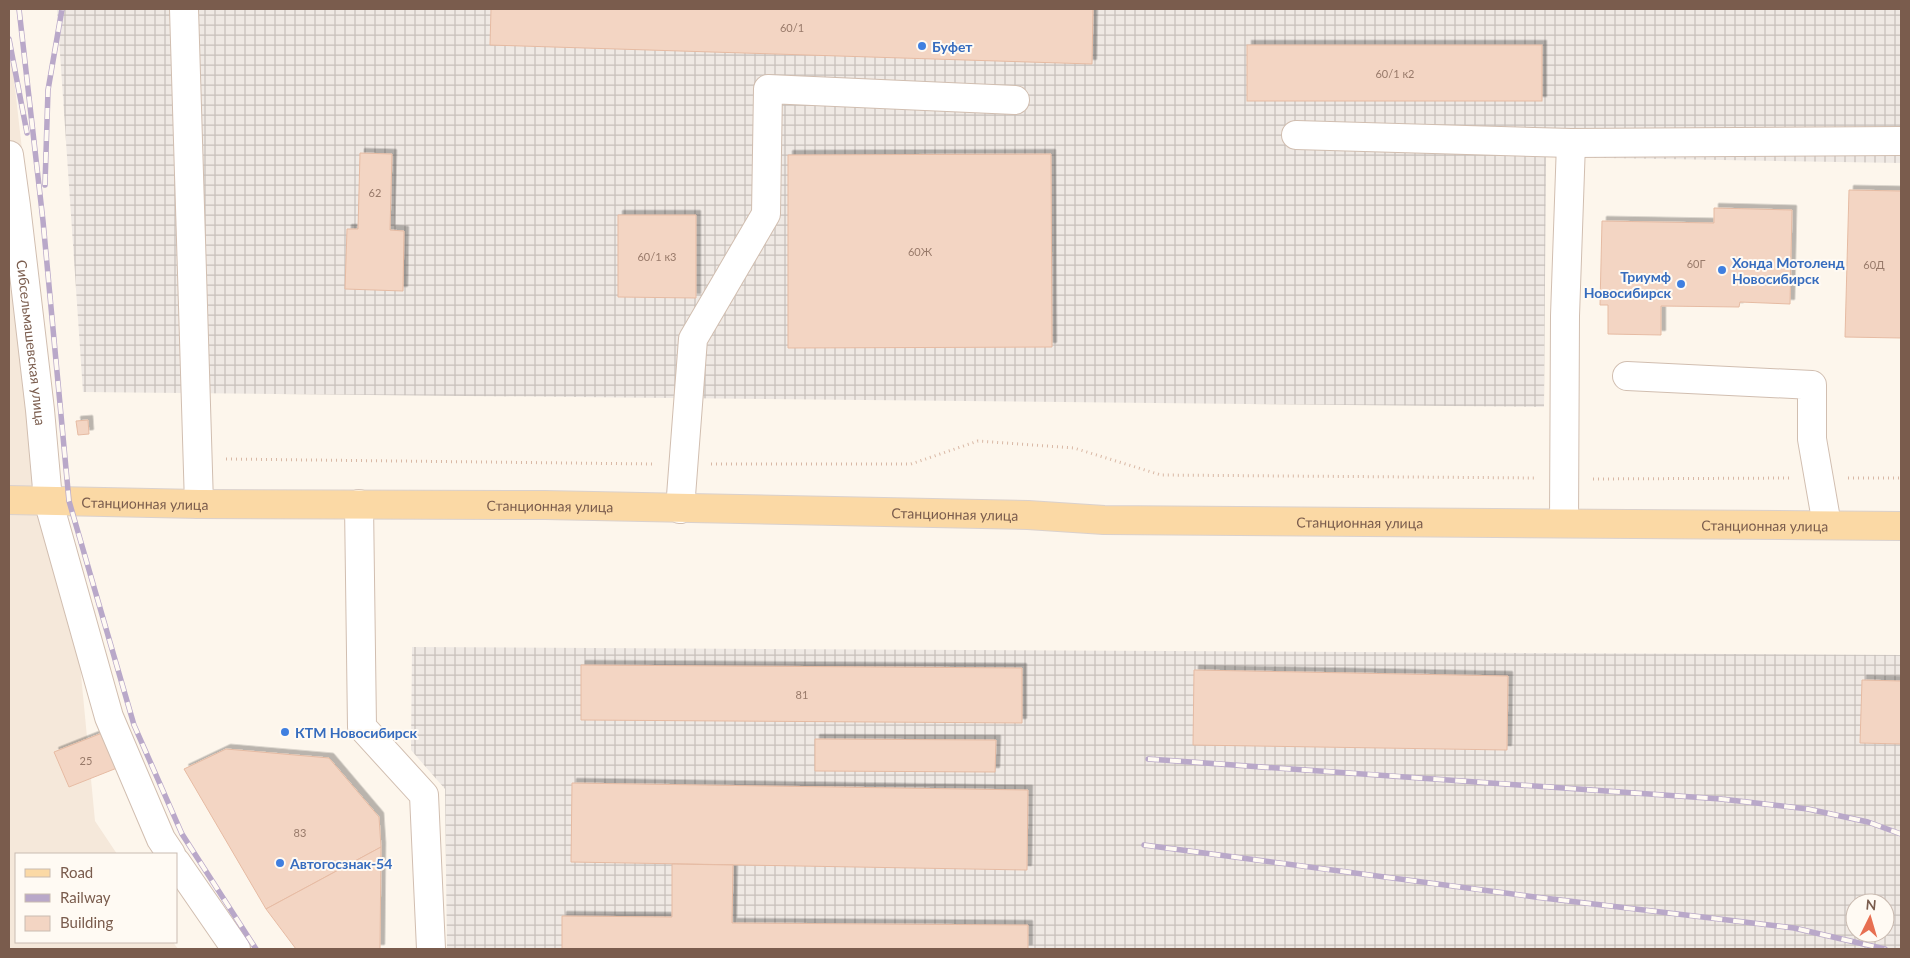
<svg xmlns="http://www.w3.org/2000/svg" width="1910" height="958" font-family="Lato,sans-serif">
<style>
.residential{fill:#f5e8da}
.industrial{fill:url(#industrial-grid);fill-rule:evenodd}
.building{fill:#f3d5c3;stroke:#e6bba3;filter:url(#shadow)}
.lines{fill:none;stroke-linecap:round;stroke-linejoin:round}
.minor-casing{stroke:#d1beb0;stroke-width:30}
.major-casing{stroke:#dad1cd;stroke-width:30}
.path{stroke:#d9b8a5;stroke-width:3;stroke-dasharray:1 4;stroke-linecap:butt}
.minor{stroke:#fff;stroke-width:28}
.major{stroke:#fbd9a5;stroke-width:28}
.rail-casing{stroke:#b9a8c9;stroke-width:5.5}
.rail{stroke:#fffaf3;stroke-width:4;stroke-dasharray:11;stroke-linecap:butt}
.shop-dot{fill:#3f7fe0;stroke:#fffaf3;stroke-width:2}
.labels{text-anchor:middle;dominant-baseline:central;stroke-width:4;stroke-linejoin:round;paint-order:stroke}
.number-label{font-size:11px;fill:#987a6a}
.shop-label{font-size:14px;font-weight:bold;fill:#366cbe;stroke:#fffaf3;text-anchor:start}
.street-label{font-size:14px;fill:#7a5c4d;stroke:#fffaf3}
</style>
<defs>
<pattern id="industrial-grid" width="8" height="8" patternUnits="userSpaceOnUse" patternTransform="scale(1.25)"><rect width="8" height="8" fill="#efe9e4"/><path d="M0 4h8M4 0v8" fill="none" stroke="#c7c0bb"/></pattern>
<filter id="shadow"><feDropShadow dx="4.5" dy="-4.5" stdDeviation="0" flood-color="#0004"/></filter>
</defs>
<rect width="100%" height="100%" fill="#fdf6ec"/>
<polygon class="residential" points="9,35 78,643 95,821 117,854 16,854 16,942 173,942 178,949 9,949"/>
<g class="industrial">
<polygon points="57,9 1901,9 1901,163 1546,157 1544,407 83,392"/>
<path d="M412,647L1901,655V949H447L445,789L411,750ZM1855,903H1885V933H1855Z"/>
</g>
<g class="building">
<polygon points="491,9 1093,9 1092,64 490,45"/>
<rect x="1247" y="45" width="295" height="56"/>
<polygon points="360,153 392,154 390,230 404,231 403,291 345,289 347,229 358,229"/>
<polygon points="1051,154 1052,347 788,348 788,155"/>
<polygon points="1849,190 1901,191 1901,338 1845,337"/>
<polygon points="1714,208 1792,210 1790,304 1740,302 1739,307 1661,306 1661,335 1608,334 1608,305 1600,305 1602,221 1714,223"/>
<polygon points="618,215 696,215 696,298 618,297"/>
<polygon points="88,420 89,434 78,435 76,421"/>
<polygon points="581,665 1022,668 1022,723 581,720"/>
<polygon points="1194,670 1508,676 1507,750 1193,745"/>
<polygon points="1862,680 1901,681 1901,744 1860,743"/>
<polygon points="102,733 117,768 69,787 54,752"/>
<polygon points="815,739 996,740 995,772 815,771"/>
<polygon points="226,749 329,758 379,817 381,847 266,909 184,769"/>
<polygon points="572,783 1028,790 1027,870 571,862"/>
<polygon points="381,847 380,949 296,949 266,909"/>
<polygon points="672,864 733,865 732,923 1028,925 1028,949 562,949 562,916 672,917"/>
</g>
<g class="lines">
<g class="minor-casing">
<g id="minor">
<polyline points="184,9 199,504"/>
<polyline points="1296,135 1571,143 1901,141"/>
<path id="s1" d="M9,155L16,206L40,410L48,500L109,717L161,839L171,854"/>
<polyline points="1627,376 1812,385 1812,439 1827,525"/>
<polyline points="359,504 362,727 424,795 431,949"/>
<polyline points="680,509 693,339 766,214 768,89 1015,100"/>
<polyline points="1564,523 1565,316 1571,143"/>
<polyline points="176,862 236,949"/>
</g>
</g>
<g class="major-casing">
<g id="major">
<path id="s2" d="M9,500L199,504L545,505L1028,515L1104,520L1901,526"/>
</g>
</g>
<g class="path">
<polyline points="226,459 654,464"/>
<polyline points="711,464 911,464 978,441 1074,448 1161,475 1536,478"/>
<polyline points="1848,478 1901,478"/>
<polyline points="1593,479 1791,478"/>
</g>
<use href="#minor" class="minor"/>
<use href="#major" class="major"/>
<g class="rail-casing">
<g id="rail">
<polyline points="19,9 43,221 69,501 134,725 182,834 256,949"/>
<polyline points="9,39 27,133"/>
<polyline points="45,185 48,90 62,9"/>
<polyline points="1148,759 1721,799 1808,809 1868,822 1901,834"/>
<polyline points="1144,845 1535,897 1794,928 1885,949"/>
</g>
</g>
<use href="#rail" class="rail"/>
</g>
<g class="shop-dot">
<circle cx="922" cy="46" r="5"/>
<circle cx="1722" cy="270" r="5"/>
<circle cx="1681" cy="284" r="5"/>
<circle cx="285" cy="732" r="5"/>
<circle cx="280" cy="863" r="5"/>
</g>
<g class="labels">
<g class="number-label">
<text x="792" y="27">60/1</text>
<text x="1395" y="73">60/1 к2</text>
<text x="375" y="192">62</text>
<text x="920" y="251">60Ж</text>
<text x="657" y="256">60/1 к3</text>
<text x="1696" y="263">60Г</text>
<text x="1874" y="264">60Д</text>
<text x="802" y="694">81</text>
<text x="86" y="760">25</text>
<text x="300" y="832">83</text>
</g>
<g class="shop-label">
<text x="932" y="46">Буфет</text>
<text x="1732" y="262">Хонда Мотоленд<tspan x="1732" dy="16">Новосибирск</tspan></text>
<text x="1671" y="276" text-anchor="end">Триумф<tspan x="1671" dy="16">Новосибирск</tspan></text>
<text x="295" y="732">КТМ Новосибирск</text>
<text x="290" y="863">Автогосзнак-54</text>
</g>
<g class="street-label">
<text stroke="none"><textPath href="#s1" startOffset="189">Сибсельмашевская улица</textPath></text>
<text stroke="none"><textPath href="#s2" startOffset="136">Станционная улица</textPath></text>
<text stroke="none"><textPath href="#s2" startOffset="541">Станционная улица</textPath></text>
<text stroke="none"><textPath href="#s2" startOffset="946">Станционная улица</textPath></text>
<text stroke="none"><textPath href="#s2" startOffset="1351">Станционная улица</textPath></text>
<text stroke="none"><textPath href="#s2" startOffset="1756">Станционная улица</textPath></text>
</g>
</g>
<rect width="1910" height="958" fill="none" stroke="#7a5c4d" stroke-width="20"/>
<rect x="15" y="853" width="162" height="90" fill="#fffaf3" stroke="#cabbb1"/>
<rect x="25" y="869" width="25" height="8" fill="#fbd9a5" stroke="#cabbb1"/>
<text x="60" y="878" font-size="15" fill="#7a5c4d">Road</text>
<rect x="25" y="894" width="25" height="8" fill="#b9a8c9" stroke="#cabbb1"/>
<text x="60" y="903" font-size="15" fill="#7a5c4d">Railway</text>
<rect x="25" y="916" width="25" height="15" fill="#f3d5c3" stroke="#cabbb1"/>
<text x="60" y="928" font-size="15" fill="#7a5c4d">Building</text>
<g transform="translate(1870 918) rotate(5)"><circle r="24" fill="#fffaf3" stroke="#cabbb1"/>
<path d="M0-4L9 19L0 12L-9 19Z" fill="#e76f51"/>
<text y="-8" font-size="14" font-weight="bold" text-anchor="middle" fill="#7a5c4d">N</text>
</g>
</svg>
